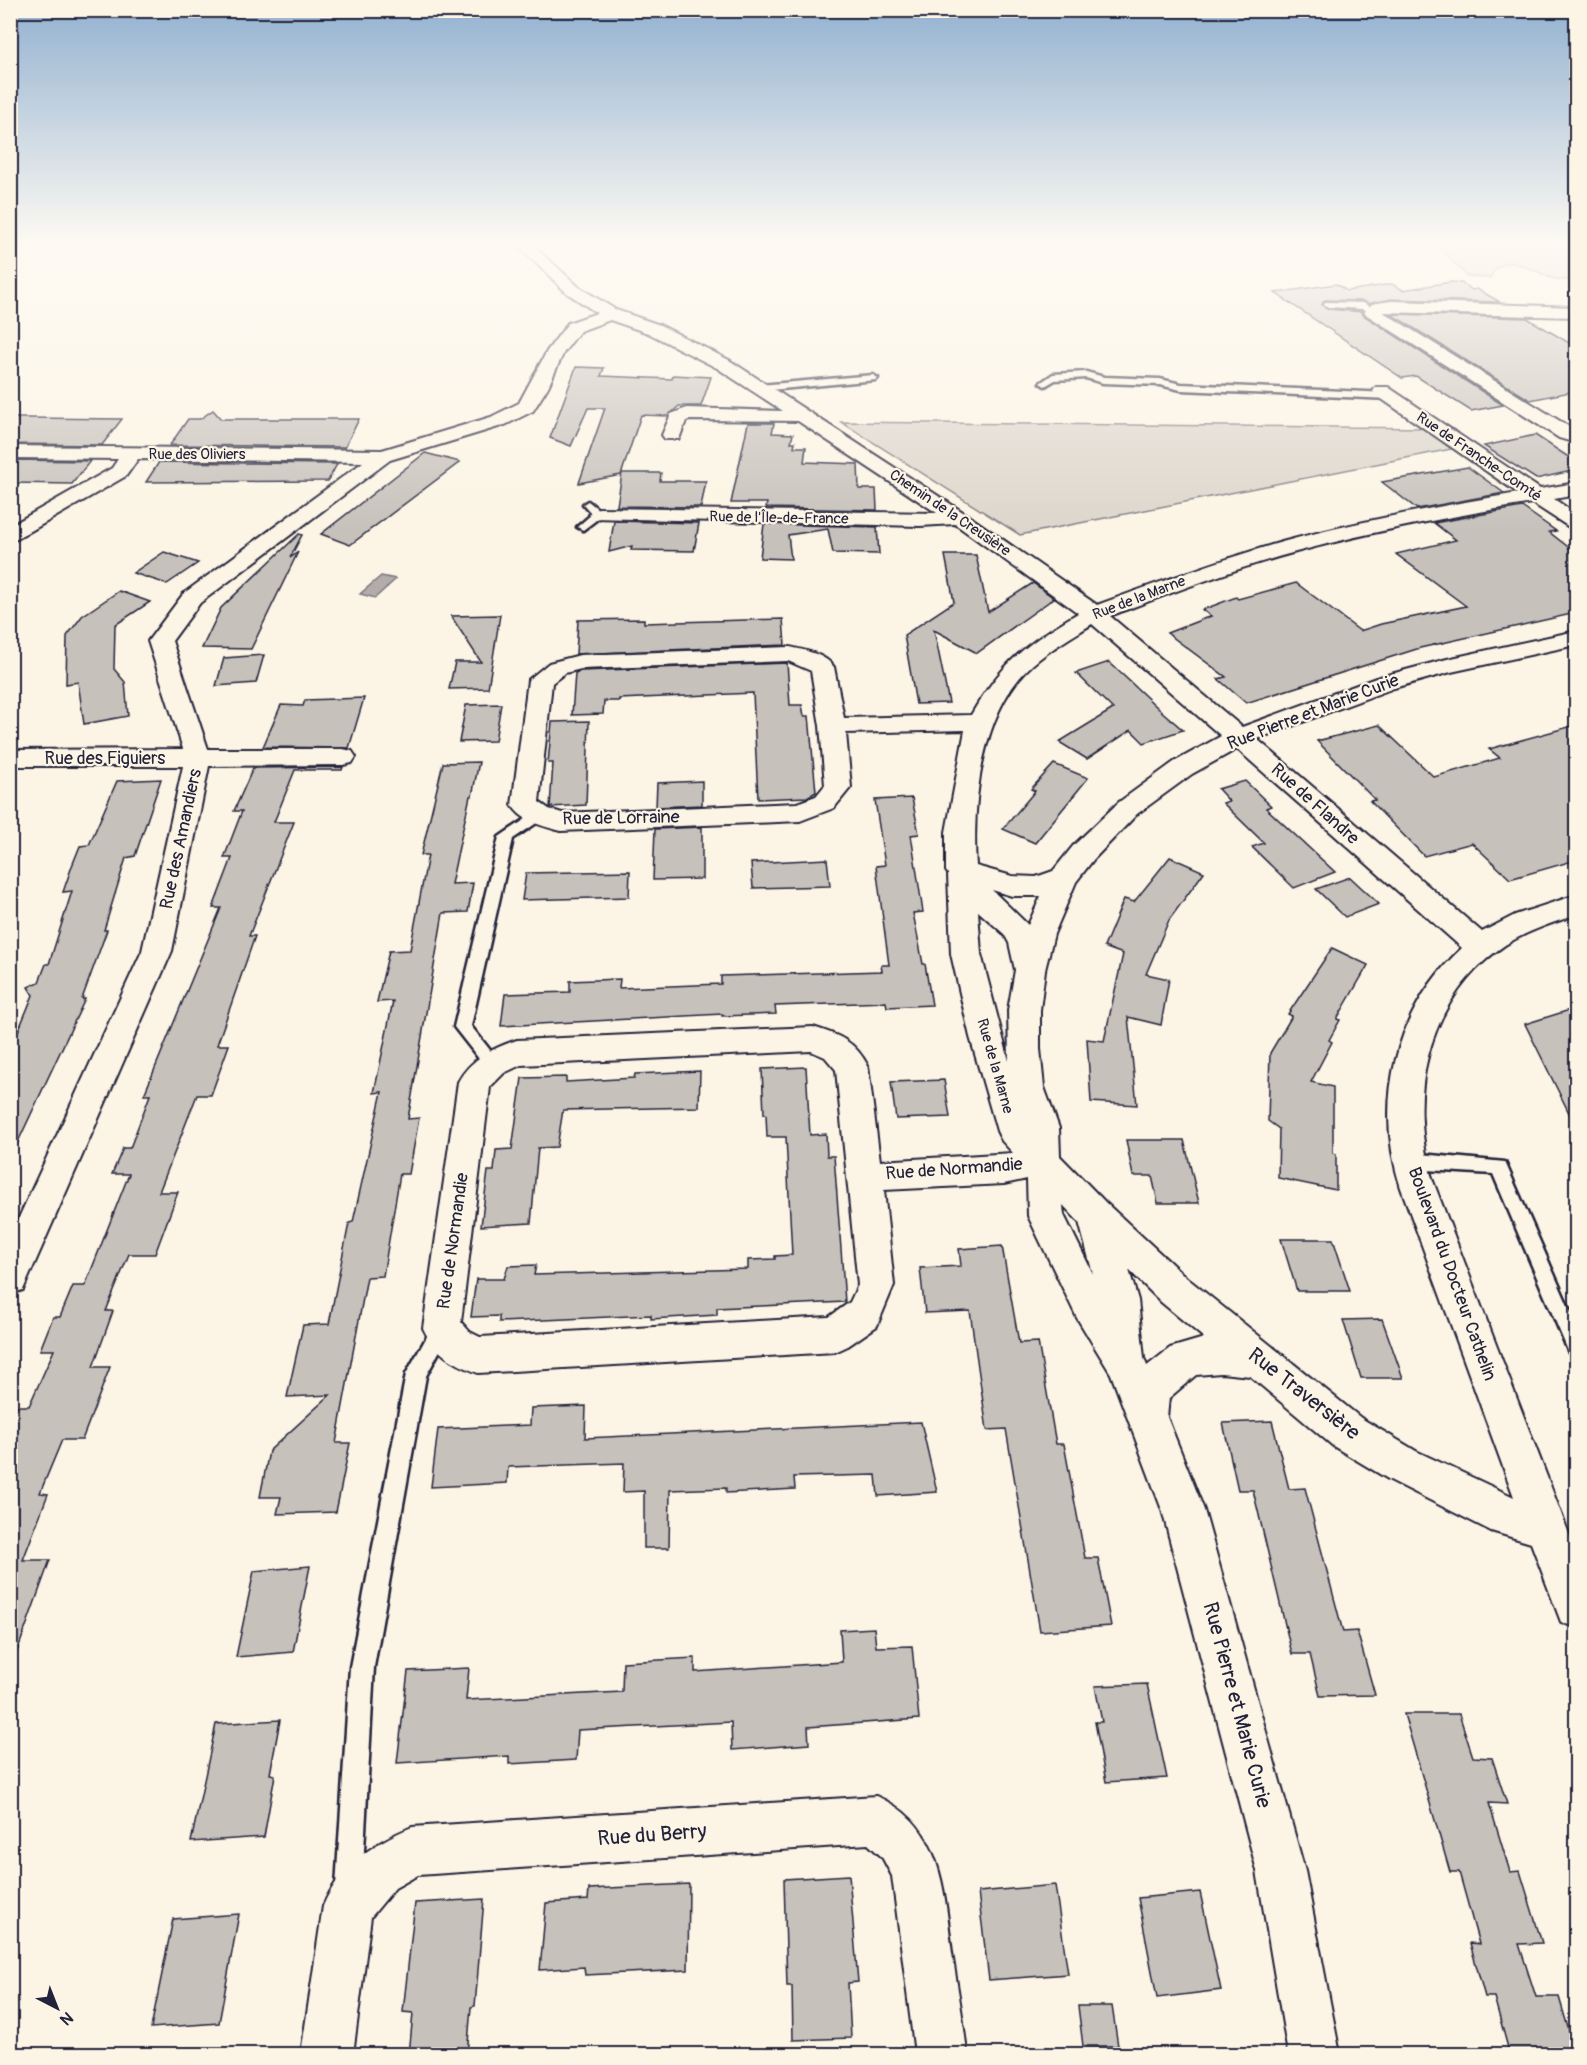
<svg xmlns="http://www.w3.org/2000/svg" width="1587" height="2065" font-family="Pangolin,sans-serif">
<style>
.green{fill:#dcd6cc;stroke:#7f7c84;stroke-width:1.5}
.water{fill:#b2adab;stroke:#78757e;stroke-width:1.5}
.building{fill:#c6c1bb;stroke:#22223b;stroke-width:1.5}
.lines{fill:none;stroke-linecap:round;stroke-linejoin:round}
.service-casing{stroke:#22223b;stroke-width:5}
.minor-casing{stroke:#22223b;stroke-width:4}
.service{fill:#fcf5e5;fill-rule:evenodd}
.minor{fill:#fcf5e5;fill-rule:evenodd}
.labels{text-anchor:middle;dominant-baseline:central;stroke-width:4.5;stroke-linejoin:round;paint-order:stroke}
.far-street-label{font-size:15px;fill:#22223b;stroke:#fcf5e5}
.street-label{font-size:18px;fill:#22223b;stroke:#fcf5e5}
.near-street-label{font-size:21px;fill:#22223b;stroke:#fcf5e5}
</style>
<rect width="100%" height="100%" fill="#fcf5e5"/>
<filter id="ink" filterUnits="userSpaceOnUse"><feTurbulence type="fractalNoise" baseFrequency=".0167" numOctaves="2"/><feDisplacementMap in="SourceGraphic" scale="12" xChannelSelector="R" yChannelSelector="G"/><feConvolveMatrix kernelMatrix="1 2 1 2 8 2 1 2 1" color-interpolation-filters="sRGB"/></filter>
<g filter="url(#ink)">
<g class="green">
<path d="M1436,244L1576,247V280C1569,279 1559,281 1552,278C1532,271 1503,248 1490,278L1467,276Z"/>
<polygon points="841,422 1425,428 1451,449 1020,535"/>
</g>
<polygon class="water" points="381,576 396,579 375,598 360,594"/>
<g class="building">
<polygon points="1451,282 1461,283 1472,290 1477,289 1500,302 1391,299 1369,304 1363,301 1325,300 1322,305 1328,309 1362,312 1363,315 1503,405 1471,411 1416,376 1402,378 1275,293 1336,284 1347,291 1392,284 1403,290"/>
<polygon points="1391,314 1527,318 1576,347 1576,391 1530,400"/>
<polygon points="576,367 604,368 601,376 672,379 673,375 711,377 701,406 679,406 668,416 641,415 621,475 579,483 605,408 588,408 571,446 550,438"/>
<polygon points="213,410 221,419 359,419 345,447 170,445 188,419 200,419"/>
<polygon points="10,418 27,418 122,419 102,445 10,444"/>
<polygon points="748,423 774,423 772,433 793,434 791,442 795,442 794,447 806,447 804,462 858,464 859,489 876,489 877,510 766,508 767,503 731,503"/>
<polygon points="1535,435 1576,462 1576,470 1536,479 1484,446"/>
<polygon points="425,453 460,462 350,545 321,534"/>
<polygon points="10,460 90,461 72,484 10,483"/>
<polygon points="159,462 337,464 328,481 146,482"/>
<polygon points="1468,467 1504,493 1417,509 1382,482"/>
<polygon points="622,473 661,473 660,481 706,481 701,507 617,506"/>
<polygon points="1522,507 1556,531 1549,532 1576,553 1576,613 1420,648 1246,703 1218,679 1226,677 1167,633 1211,616 1202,610 1236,597 1238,599 1296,583 1360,631 1381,624 1466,606 1396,554 1456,540 1434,523"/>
<polygon points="614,521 699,523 694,551 631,550 632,546 609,552"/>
<polygon points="764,524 877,527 879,554 833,553 828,529 788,535 791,559 760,558"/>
<polygon points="299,534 302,535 290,558 298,552 251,649 202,648 221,608"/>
<polygon points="164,552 198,563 167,584 133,573"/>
<polygon points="945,555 976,555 988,612 1033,583 1054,598 977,653 934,630 949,703 916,704 904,635 954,602"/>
<polygon points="119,591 150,602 115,625 114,669 125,682 128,716 84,724 78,682 66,684 67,636 82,616"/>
<polygon points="500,615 488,688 449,689 455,662 481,662 451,616"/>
<polygon points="644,619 644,623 783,619 785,645 576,654 578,620"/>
<polygon points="264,655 256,683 216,686 224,658"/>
<polygon points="1109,662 1159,709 1183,730 1144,743 1131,730 1087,759 1059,742 1113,709 1076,673"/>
<polygon points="787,663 790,705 802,705 804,716 809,716 816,792 807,797 758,799 753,693 619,699 619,701 604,701 603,714 572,715 575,673 581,671"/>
<polygon points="364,698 349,748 263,747 281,705 303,706 305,700"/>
<polygon points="501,704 495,741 459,742 466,705"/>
<polygon points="589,721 586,805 550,807 553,763 548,763 552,722"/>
<polygon points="1379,725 1434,777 1500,758 1489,749 1576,725 1576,860 1510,879 1472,843 1424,856 1370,801 1375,800 1317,741"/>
<polygon points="479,762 472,796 470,796 451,884 473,883 468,912 443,913 408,1119 419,1118 409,1174 400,1174 383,1276 367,1277 336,1443 350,1443 336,1512 277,1514 281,1497 260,1497 269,1451 330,1395 287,1397 303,1325 329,1324 349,1223 353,1222 382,1092 374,1093 393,1001 377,1002 389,951 410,950 428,855 421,855 443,763"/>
<polygon points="1054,764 1088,778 1035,843 1003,829 1035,791 1031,789"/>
<polygon points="343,767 342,770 295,770 274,822 294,822 249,936 255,936 217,1045 229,1045 211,1095 197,1095 159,1192 178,1192 155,1254 129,1254 106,1311 113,1311 93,1367 110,1367 82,1440 62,1440 40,1493 48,1494 23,1560 50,1560 14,1660 10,1659 10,1419 16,1406 29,1406 54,1350 40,1350 53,1317 60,1317 73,1286 85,1286 129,1174 112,1174 123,1148 130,1148 150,1095 144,1095 221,908 213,908 232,858 224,858 242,811 234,811 253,768"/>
<polygon points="161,779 135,856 126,858 104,930 107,930 82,999 85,999 10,1159 10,1051 33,995 28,987 39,982 46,964 49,964 72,891 63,892 72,866 80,846 89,845 117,781"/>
<polygon points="702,781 702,805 656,807 657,783"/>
<polygon points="1245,781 1271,806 1266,808 1335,872 1294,888 1252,847 1264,843 1223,803 1229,801 1218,789"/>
<polygon points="912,798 919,834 911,835 923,912 913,913 923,964 925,964 932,1005 887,1007 886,1002 775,1006 776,1014 722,1016 722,1014 501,1026 505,994 570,992 570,981 620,979 619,988 721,984 721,976 882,971 881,965 889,965 876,866 885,865 875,800"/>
<polygon points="702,827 702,879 653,880 655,829"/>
<polygon points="1170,857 1204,872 1169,920 1146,974 1169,979 1161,1025 1128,1017 1137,1105 1091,1102 1087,1039 1104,1041 1123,954 1104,947 1124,899 1134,902"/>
<polygon points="827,859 830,886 753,888 751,863"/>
<polygon points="630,871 629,897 522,900 526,873"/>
<polygon points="1350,877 1379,904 1345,917 1316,889"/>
<polygon points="1332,948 1368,965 1337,1019 1340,1020 1329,1040 1332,1042 1311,1082 1333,1087 1333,1153 1336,1154 1336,1190 1278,1178 1279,1129 1268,1121 1270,1053 1292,1016 1288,1014"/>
<polygon points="1576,1008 1576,1127 1525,1024"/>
<polygon points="806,1067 810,1135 826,1134 827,1156 834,1156 845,1302 717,1308 717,1315 651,1319 651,1315 499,1322 499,1316 471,1317 476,1279 504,1279 508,1266 536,1265 534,1275 748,1269 748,1260 775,1259 775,1256 792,1255 786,1137 767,1137 766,1114 764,1114 762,1069"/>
<polygon points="700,1071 699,1107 563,1110 557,1147 538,1148 531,1223 481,1226 488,1171 494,1171 496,1150 512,1149 522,1078 566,1077 566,1082 634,1078 635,1074"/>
<polygon points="944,1080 950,1117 896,1119 891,1082"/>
<polygon points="1126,1140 1184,1140 1199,1203 1158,1203 1152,1176 1133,1176"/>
<polygon points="1281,1239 1333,1239 1350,1291 1297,1291"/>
<polygon points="1002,1246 1019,1343 1038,1342 1056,1444 1064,1444 1085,1558 1098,1558 1111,1626 1040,1631 1006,1429 987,1430 970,1311 925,1313 920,1268 961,1266 959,1249"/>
<polygon points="1382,1319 1403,1378 1361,1378 1343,1320"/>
<polygon points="586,1406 585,1438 921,1422 937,1492 878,1496 876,1475 794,1477 795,1489 726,1493 726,1488 670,1490 669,1548 644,1548 644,1491 623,1492 624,1463 508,1467 507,1483 431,1487 438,1429 530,1425 531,1408"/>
<polygon points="1272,1421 1289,1489 1305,1488 1343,1632 1357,1631 1375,1695 1320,1696 1310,1654 1292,1654 1253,1490 1238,1490 1223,1423"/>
<polygon points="310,1566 293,1652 236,1657 254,1571"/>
<polygon points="874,1628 876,1647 912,1646 919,1719 808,1727 809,1744 732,1750 731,1722 578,1730 576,1760 509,1764 509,1756 397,1763 408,1671 469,1668 466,1700 622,1692 623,1662 695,1658 695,1672 842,1662 840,1630"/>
<polygon points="1147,1684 1167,1778 1106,1782 1095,1722 1102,1722 1095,1686"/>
<polygon points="1404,1714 1459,1714 1473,1757 1492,1758 1507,1804 1489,1803 1510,1872 1520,1871 1542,1943 1519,1944 1536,1997 1559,1997 1576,2055 1510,2055 1494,1997 1485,1997 1470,1943 1479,1944 1459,1872 1450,1872"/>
<polygon points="280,1720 270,1774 275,1775 264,1837 191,1842 216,1724"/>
<polygon points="849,1875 858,1982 848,1983 851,2038 793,2040 792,1986 787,1986 784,1879"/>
<polygon points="689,1884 688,1970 585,1975 584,1967 540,1970 546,1903 588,1900 589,1889"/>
<polygon points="1055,1885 1068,1974 989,1980 978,1892"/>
<polygon points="1200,1892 1221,1990 1157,1998 1138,1898"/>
<polygon points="484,1899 475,2006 471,2007 467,2055 409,2055 413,2013 403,2012 415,1903"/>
<polygon points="239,1914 219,2023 151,2028 173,1919"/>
<polygon points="1078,2006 1112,2006 1118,2046 1083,2046"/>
</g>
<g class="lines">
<g class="service-casing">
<g id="service">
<polygon points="1325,302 1363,303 1379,311 1375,314 1362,309 1328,307 1324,304"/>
<polygon points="1086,372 1104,377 1160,379 1181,384 1390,393 1395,396 1390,399 1181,390 1160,385 1103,383 1086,378 1055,380 1045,386 1040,383 1053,374"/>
<polygon points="873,375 878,378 876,380 760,391 755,388 760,385"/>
<polygon points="588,501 604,514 583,530 577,527 592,514 583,504"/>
<polygon points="539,810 546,815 544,818 513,839 471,1026 501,1064 499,1069 493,1071 487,1069 454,1027 499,837"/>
<polygon points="1410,1153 1505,1162 1576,1324 1576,1355 1569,1353 1493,1174 1410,1169 1404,1166 1401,1161 1404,1156"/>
<polygon points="442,1319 449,1322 452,1328 426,1376 374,1667 362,1887 358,1896 349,1900 340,1896 336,1887 350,1667 406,1374 435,1322"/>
</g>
</g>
<g class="minor-casing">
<g id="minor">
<path d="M514,242H529L579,287L616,310L660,325L729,360L966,514L1097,605C1158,583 1219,560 1282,542C1359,521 1439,506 1518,493L1376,395L1373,391L1376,387H1388L1540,489L1576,483V495L1554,499L1576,514V529L1569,527L1532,503C1453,516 1373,531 1296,552C1233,569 1171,593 1110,616L1242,727L1376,678L1447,659L1576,631V645L1451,672L1394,688L1257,739L1482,932L1515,915L1576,895V915C1552,923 1527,931 1505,945C1428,997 1405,1095 1433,1181L1576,1552V1628L1561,1622L1531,1543L1491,1531L1388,1479L1333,1446L1250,1376L1221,1373L1196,1375L1169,1398L1167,1417L1204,1510L1305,1871L1340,2054H1288L1257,1871L1162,1510L1111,1374L1077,1318L1028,1216L1027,1179L1004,1184L884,1190L894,1285L877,1326L848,1346L835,1352L478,1373C453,1363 435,1354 423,1328L458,1082C470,1059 493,1048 517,1040L813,1027C839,1035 855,1041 868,1066L880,1161L1013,1153L1002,1141L997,1131L970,1037L951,954L948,874L946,871V832L965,730L846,733L851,787L834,808L800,821L561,831C543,826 522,822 512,805L528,680L549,663L580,655L790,647C804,650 825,654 834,667L844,718L971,715C1001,663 1027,643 1078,613L955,524L920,526L592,518L589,514L592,510L599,508L937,513L798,421L690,420L686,421L679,439H665L662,435L671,414L687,408L783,411L717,368L648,333L610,320L580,331L564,352L548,387L533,411L505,425L390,460L200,603L172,641L208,749H343L352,751L356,757L352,763L343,765L209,766L172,951L23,1290L10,1294V1237L142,951L183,766H10V750L183,749L148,641L184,593L363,462L138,459L126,476L17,539L10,541V526L112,468L118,459L10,458V446L382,450L491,417L519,403L547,351L568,323L597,313L567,293ZM1092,624L1221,736L1174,762L1119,802L1073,846L1053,871L1036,877L1012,876L976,866C972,802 981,710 1032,665C1050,649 1072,637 1092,624ZM788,661L811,671L820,726L825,785L816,796L797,803L562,813L549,809L539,802L552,683L565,673L581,669ZM1237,749L1462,948C1395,1009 1373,1103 1401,1188L1514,1497L1416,1451L1361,1418L1187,1278L1106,1203L1060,1156L1059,1128L1044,1087L1040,1049V1010L1045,970L1054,934L1076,882L1093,860L1137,814L1192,774ZM992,890L1012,896H1041L1028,925ZM978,911L1004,934L1009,943L1015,970L1008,1010L1009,1061L981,954ZM811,1051L825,1057L836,1070L858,1285L850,1302L829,1317L480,1337L470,1332L461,1322L490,1087L504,1073L521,1065ZM1063,1205L1079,1222L1093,1274L1064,1215ZM1129,1270L1161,1302L1204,1338L1170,1348L1147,1366L1144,1358L1138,1300Z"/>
<polygon points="1391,301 1576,307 1576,317 1383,312 1576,431 1576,443 1559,438 1364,313 1372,304"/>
<path d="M876,1796C945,1825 944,1896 953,1959C958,1991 964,2023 967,2054H915L892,1876L882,1857L868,1844L418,1875L395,1888L371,1917L353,2054H301L323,1906C340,1866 373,1843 412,1827Z"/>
</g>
</g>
<use href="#service" class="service"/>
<use href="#minor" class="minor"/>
</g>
</g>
<linearGradient id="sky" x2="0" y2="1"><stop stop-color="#92b1d0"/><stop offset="0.46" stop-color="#fefaf3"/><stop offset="1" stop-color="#fefaf3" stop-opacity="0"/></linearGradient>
<rect width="1587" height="531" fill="url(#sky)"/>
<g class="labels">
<g class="far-street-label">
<text x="197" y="454">Rue des Oliviers</text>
<text transform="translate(1479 457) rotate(34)">Rue de Franche-Comté</text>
<text transform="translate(950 513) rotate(34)">Chemin de la Creusière</text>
<text transform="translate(779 518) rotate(1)">Rue de l'Île-de-France</text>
<text transform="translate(1139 598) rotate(-21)">Rue de la Marne</text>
<text transform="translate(995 1066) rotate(74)">Rue de la Marne</text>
</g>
<g class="street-label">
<text transform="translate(1313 712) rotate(-21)">Rue Pierre et Marie Curie</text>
<text x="105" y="758">Rue des Figuiers</text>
<text transform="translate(1315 804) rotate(42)">Rue de Flandre</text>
<text transform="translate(621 818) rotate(-1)">Rue de Lorraine</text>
<text transform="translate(181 839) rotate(-78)">Rue des Amandiers</text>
<text transform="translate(954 1169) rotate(-4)">Rue de Normandie</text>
<text transform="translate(453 1241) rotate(-82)">Rue de Normandie</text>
<text transform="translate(1452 1274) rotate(70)">Boulevard du Docteur Cathelin</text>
</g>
<g class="near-street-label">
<text transform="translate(1304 1394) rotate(38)">Rue Traversière</text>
<text transform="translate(1237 1705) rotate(75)">Rue Pierre et Marie Curie</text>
<text transform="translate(652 1835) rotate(-4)">Rue du Berry</text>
</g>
</g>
<rect width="1587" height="2065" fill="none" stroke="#fcf5e5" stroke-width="36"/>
<rect x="18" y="18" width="1551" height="2029" fill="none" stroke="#22223b" stroke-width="2" filter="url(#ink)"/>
<g transform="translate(57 2008) rotate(138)" stroke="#fcf5e5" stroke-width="4.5" paint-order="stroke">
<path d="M0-4.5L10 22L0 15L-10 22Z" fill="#22223b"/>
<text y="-9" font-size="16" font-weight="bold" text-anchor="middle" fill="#22223b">N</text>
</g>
</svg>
